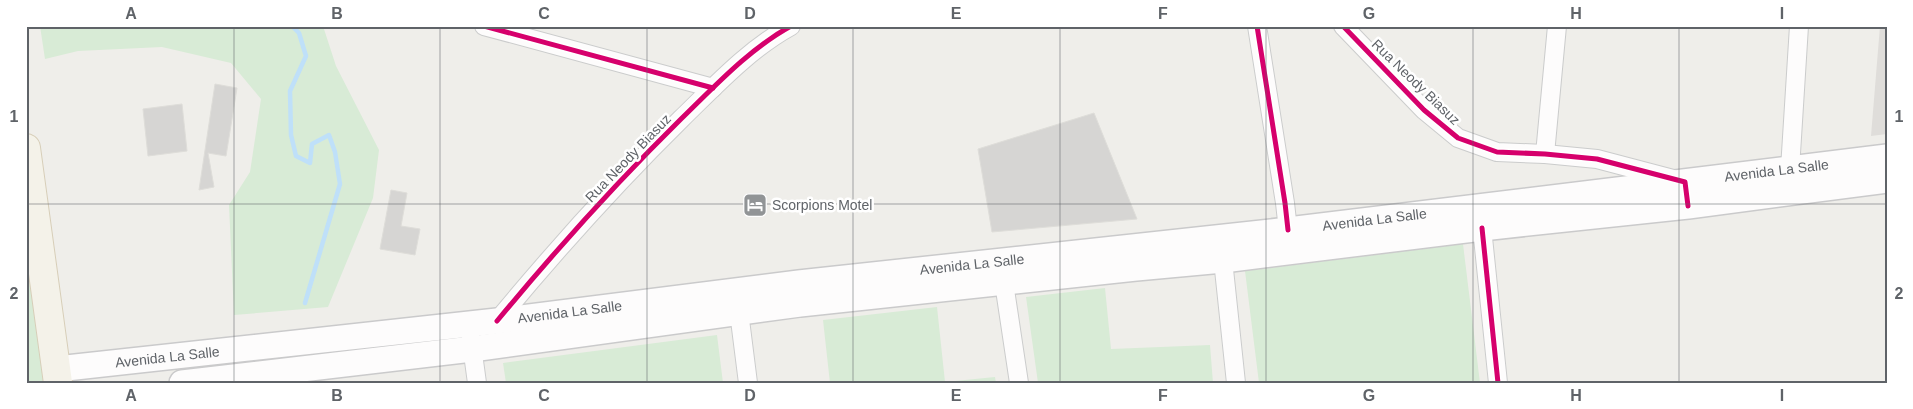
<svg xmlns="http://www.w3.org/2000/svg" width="1913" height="409" font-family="Arial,sans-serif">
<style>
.industrial{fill:#dfddda}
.green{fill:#d8ebd6}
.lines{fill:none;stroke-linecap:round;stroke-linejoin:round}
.stream{stroke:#bfe0f9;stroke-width:4.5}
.building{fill:#d6d5d3;stroke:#deddd9}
.minor-casing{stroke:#cbcccc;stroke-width:20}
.secondary-casing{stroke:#cacacb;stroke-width:28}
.primary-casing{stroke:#d7ceb8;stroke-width:30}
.minor{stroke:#fdfcfc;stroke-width:18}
.secondary{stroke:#fdfcfc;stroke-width:25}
.primary{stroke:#f4f2e9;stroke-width:28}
.cycleway-casing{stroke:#fff;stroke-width:8}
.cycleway{stroke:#d6006c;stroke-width:5}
.grid{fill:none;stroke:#5f6368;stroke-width:1;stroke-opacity:0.55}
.labels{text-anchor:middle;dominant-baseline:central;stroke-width:5;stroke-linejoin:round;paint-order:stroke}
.street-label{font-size:14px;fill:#5f6368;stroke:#fff}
.poi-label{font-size:14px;fill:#5f6368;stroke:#fff;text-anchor:start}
.neatline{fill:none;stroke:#5f6368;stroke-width:2}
.grid-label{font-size:16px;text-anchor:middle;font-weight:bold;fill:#5f6368}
</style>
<rect width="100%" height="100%" fill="#efeeea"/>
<polygon class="industrial" points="1880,26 1887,26 1887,134 1871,136"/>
<g class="green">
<polygon points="40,26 323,26 336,66 379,150 373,198 328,307 234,315 229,205 250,172 261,99 231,63 162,47 78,51 45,59"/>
<polygon points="26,230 44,383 26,383"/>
<polygon points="1463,244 1480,383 1259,383 1245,271"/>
<polygon points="1105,288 1111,349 1210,345 1213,383 1038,383 1026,297"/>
<polygon points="937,307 945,382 995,377 996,383 830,383 823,320"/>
<polygon points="717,335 723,383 506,383 503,363"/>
</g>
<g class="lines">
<polyline class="stream" points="292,26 299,33 306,56 290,91 291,135 296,156 310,163 312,144 329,135 335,152 340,184 305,303"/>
</g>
<g class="building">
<polygon points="215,84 237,88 226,156 208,153 214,187 199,190"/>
<polygon points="182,104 187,151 148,156 143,109"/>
<polygon points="1094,113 1137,219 992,232 978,149"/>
<polygon points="391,190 407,193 401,226 420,229 415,255 380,249"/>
</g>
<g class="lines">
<g class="minor-casing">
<g id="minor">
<polyline points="484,26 713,88"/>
<polyline points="1257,26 1285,203 1288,230"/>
<polyline points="1343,26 1424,110 1458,138 1497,152 1545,154 1597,159 1673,179"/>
<polyline points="1545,154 1557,26"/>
<polyline points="1790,169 1799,26"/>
<polyline points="1482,228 1498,383"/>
<polyline points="1223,260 1236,383"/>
<polyline points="1004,283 1019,383"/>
<polyline points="739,312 748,383"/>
<path d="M497,321C555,251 616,183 681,119C715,86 749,49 791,26"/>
<polyline points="471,339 477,383"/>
</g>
</g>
<g class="secondary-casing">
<g id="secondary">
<path id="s1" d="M57,369L497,321L799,283L1288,230L1887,157"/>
<polyline points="182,383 472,349 800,304 1136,268 1223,260 1482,228 1688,206 1887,180"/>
</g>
</g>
<g class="primary-casing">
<polyline id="primary" points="26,148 58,383"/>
</g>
<use href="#minor" class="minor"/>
<use href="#secondary" class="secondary"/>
<use href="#primary" class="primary"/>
<g class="cycleway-casing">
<g id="cycleway">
<polyline points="484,26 713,88"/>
<polyline points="1257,26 1285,203 1288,230"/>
<polyline points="1343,26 1424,110 1458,138 1497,152 1545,154 1597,159 1685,182 1688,206"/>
<polyline points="1482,228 1498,383"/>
<path d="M497,321C555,251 616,183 681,119C715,86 749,49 791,26"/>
</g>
</g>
<use href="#cycleway" class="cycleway"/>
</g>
<path class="grid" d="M234,26V383M440,26V383M647,26V383M853,26V383M1060,26V383M1266,26V383M1473,26V383M1679,26V383M26,204H1887"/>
<defs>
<g id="hotel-square" transform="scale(1.25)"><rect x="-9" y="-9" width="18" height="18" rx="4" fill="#919496" stroke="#fff"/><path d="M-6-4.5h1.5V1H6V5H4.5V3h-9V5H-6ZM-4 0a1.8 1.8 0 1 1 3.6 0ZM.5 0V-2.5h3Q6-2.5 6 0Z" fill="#fff"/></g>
</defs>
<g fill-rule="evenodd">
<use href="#hotel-square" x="755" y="205"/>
</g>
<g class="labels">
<g class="street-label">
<text transform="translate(1416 82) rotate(44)">Rua Neody Biasuz</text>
<text transform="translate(628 158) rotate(-46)">Rua Neody Biasuz</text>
<text stroke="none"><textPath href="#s1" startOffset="1731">Avenida La Salle</textPath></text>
<text stroke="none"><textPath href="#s1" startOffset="1326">Avenida La Salle</textPath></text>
<text stroke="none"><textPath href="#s1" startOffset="921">Avenida La Salle</textPath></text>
<text stroke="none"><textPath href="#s1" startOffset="516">Avenida La Salle</textPath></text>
<text stroke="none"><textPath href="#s1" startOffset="111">Avenida La Salle</textPath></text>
</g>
<g class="poi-label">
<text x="772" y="205">Scorpions Motel</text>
</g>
</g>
<rect width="1913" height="409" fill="none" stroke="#ffffff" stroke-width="55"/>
<rect x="28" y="28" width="1858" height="354" class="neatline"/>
<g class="grid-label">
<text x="131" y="19">A</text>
<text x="337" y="19">B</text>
<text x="544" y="19">C</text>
<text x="750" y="19">D</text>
<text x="956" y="19">E</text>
<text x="1163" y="19">F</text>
<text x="1369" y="19">G</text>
<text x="1576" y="19">H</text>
<text x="1782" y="19">I</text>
<text x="14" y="122">1</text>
<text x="1899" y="122">1</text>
<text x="14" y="299">2</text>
<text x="1899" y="299">2</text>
<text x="131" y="401">A</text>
<text x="337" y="401">B</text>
<text x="544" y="401">C</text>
<text x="750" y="401">D</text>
<text x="956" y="401">E</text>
<text x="1163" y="401">F</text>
<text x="1369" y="401">G</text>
<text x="1576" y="401">H</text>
<text x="1782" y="401">I</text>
</g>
</svg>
